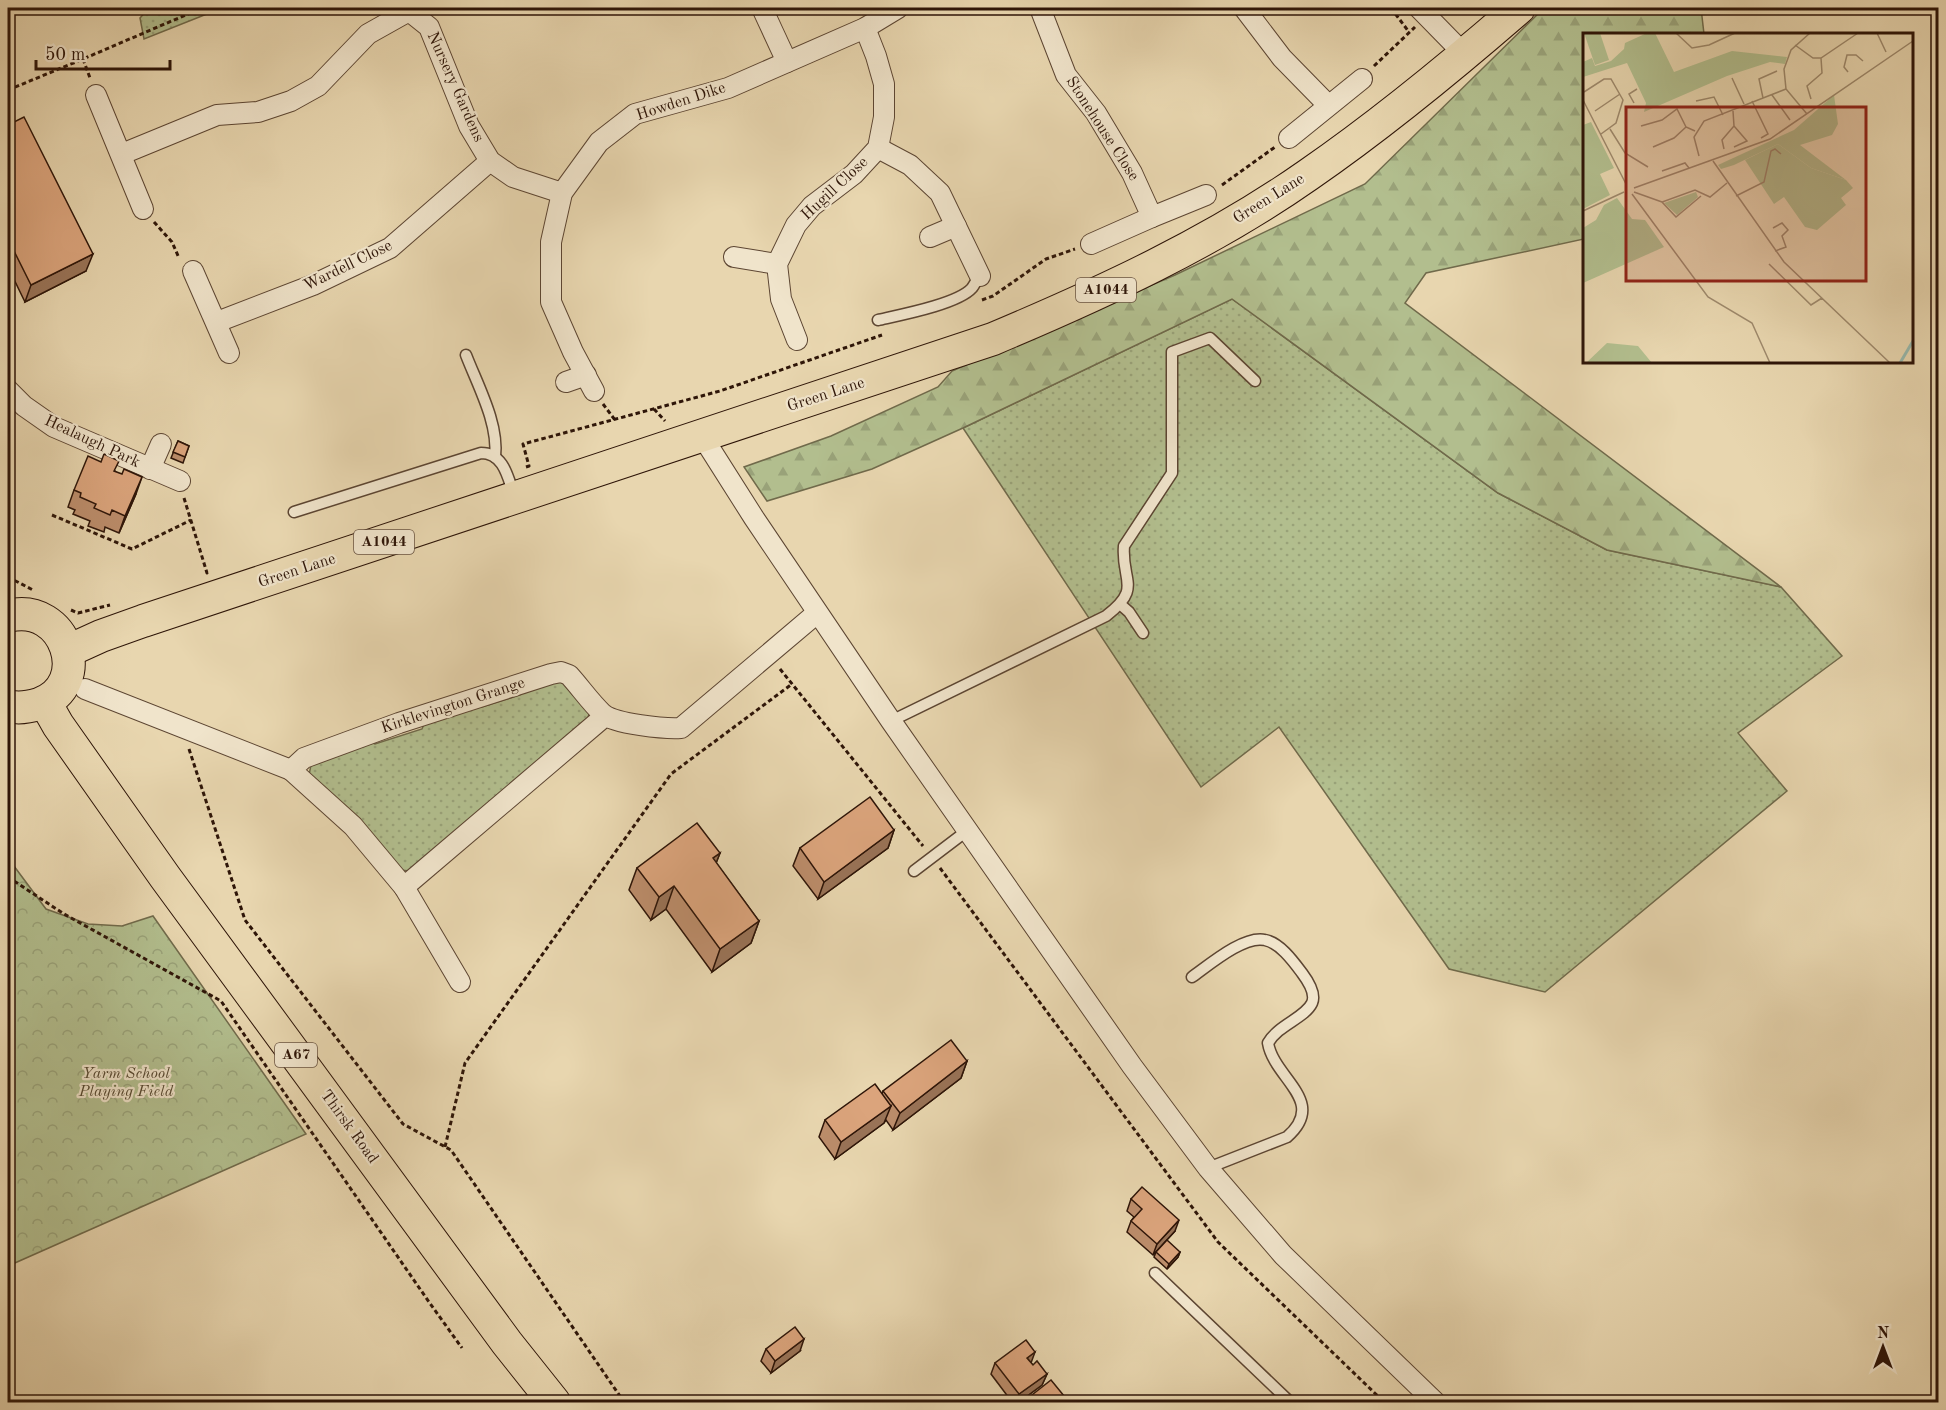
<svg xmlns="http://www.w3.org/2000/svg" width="1946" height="1410" font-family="'Old Standard TT',serif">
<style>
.grass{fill:url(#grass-dots);stroke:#706a4b;stroke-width:1.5}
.forest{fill:url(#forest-firs);stroke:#706a4b;stroke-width:1.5}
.park{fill:url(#park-crowns);stroke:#706a4b;stroke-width:1.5}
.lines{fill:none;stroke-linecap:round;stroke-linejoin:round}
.service-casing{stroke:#5c4532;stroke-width:13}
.minor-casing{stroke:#5c4532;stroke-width:22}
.primary-casing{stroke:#2e1508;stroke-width:34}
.path{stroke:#2e1508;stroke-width:3;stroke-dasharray:4.5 3;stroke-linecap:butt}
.service{stroke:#f0e4cb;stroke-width:10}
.minor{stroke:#f0e4cb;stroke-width:20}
.primary{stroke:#e8d6af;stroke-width:32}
.wall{fill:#bc8d6b;stroke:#2e1508;stroke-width:1.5}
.shaded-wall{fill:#997357;stroke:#2e1508;stroke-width:1.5}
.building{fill:#dba47c;stroke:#2e1508;stroke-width:1.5}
.labels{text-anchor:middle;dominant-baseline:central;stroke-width:4.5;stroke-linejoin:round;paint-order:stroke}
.shield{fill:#f0e4cb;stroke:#685342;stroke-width:1.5}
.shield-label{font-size:15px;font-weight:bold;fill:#2e1508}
.street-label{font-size:16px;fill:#2e1508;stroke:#f0e4cb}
.park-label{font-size:16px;font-style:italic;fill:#564830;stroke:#f0e4cb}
.inset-river{fill:none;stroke:#97b9ad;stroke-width:3}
.inset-road{fill:none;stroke:#9e896c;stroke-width:1.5}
.view{fill:#8f2418;fill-opacity:0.15;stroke:#8f2418;stroke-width:3}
.inset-edge{fill:none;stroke:#2e1508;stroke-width:3}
</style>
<defs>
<pattern id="grass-dots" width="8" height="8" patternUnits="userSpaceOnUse" patternTransform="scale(1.5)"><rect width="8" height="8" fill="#b2be8e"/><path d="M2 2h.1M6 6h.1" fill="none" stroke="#99a279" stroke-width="1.8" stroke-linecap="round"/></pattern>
<pattern id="forest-firs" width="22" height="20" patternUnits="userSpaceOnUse" patternTransform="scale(1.5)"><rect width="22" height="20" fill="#b2be8e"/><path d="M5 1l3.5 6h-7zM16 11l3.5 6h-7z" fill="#99a279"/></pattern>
<pattern id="park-crowns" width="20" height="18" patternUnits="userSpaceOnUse" patternTransform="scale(1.5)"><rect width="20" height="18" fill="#b2be8e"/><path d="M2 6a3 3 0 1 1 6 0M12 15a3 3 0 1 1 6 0" fill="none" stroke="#99a279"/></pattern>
</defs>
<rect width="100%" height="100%" fill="#e8d6af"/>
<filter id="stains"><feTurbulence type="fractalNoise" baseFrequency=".00333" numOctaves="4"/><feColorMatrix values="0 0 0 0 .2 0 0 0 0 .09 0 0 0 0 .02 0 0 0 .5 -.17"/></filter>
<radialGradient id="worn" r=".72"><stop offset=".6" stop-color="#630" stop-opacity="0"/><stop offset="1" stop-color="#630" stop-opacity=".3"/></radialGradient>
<g class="grass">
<polygon points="149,8 222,8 144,39 140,18"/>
<polygon points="1232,299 1498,493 1607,550 1781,587 1842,656 1738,733 1787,791 1545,992 1449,969 1279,727 1201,787 963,428"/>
<polygon points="560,680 589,713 588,719 410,871 400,870 309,775 311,765 368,741 375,744 422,729 425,722 476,704 482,707 520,695 523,689"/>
</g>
<polygon class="forest" points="1544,8 1701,8 1704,34 1584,34 1584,239 1426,273 1405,303 1781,587 1607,550 1498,493 1232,299 963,428 872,469 767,501 744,467 831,436 938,387 952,371 1175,275 1365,184"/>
<polygon class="park" points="8,858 46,909 88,924 122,926 153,916 306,1134 8,1266"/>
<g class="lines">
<g class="service-casing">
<g id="service">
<path d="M878,320C900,315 958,304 972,288C975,284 977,279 980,276"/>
<path d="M466,355C478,386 499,424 495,457"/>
<path d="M294,512L481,453C504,453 508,478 514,495"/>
<polyline points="1121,605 1129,612 1143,633"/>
<path d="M891,721L1106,616C1143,588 1121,581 1124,546L1172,473V352L1210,338L1255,381"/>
<polyline points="914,871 968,830"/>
<path d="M1192,977C1209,965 1244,935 1265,940C1280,943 1293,961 1302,973C1308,981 1316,994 1312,1003C1305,1018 1278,1025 1268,1043C1274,1079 1328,1101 1287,1137L1208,1168"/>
<polyline points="1155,1273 1290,1402"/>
</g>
</g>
<g class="minor-casing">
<g id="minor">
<polyline points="762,8 787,62"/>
<polyline points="1040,8 1066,75 1096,113 1132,173 1152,217 1091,244"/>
<polyline points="1244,8 1282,58 1328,105"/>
<polyline points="1419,8 1465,55"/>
<polyline points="96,95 143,209"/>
<polyline points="1289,138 1362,79"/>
<polyline points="878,148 910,165 940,193 980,276"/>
<polyline points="122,154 217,115 258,112 291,101 318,86 368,34 409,11 429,27 469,126 490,161 513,177 562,193"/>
<polyline points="1152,217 1206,195"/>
<polyline points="930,237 956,226"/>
<polyline points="734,257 777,264"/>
<polyline points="193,271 229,353"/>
<polyline points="217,322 313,285 390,248 490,161"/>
<polyline points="797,340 781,299 777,264 796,225 812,206 854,174 878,148 884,117 884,84 876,56 865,28"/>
<polyline points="566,382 586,375"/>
<polyline points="8,390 24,406 54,427 180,481"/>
<polyline points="594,391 573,352 551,302 551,242 562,193 599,142 635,114 728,88 865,28 898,8"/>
<polyline points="702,436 754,518 891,721 1132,1066 1208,1168 1283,1255 1435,1402"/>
<polyline points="150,469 161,444"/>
<polyline points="85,689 291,770"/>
<path d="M605,716L404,887L353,826L291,770L304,758L399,723L551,674L561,672L569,675C580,687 591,703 603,714C615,724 665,729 681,728L817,613"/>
<polyline points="404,887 460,982"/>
</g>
</g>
<g class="primary-casing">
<g id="primary">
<path d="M8,616C66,601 94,685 39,704C29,707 18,709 8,706"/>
<path d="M68,651L101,636L143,621L993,339C1102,293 1211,243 1308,175C1382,124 1451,67 1519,8"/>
<polyline points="45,702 58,725 165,877 507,1343 554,1402"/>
</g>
</g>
<g class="path">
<polyline points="1391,8 1409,32"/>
<polyline points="83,59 90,78"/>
<polyline points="1374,66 1415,27"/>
<polyline points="8,90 83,59 202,8"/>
<polyline points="1222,185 1275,147"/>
<polyline points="154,222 172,242 179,258"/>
<polyline points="982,300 993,296 1046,259 1075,249"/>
<polyline points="603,404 615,420"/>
<polyline points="654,409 665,421"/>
<polyline points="526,467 529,466 523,444 720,391 882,335"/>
<polyline points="184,498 207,573 209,572"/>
<polyline points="52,515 132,549 191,520"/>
<polyline points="8,577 33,590"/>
<polyline points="71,610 78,613 110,605"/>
<polyline points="780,669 923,846"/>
<polyline points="189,749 245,920 403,1124 451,1150 624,1402"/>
<polyline points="940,868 1218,1242 1384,1402"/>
<polyline points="8,877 64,914 221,1001 429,1302 462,1348"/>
<polyline points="445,1147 465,1063 671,774 792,684"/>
</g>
<use href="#service" class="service"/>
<use href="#minor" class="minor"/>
<use href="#primary" class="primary"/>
</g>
<g class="wall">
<polygon points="8,125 86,271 25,302 8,267"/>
<polygon points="178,441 189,446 183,463 171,458"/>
<polygon points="115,471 136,494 119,533 105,527 104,532 88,526 90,521 73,514 75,510 68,507 74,490"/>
<polygon points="894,830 888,848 818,899 793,866 800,848"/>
<polygon points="720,853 716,863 759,921 751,943 712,972 666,909 651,920 629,890 637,868"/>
<polygon points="967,1061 961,1078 893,1130 886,1120 884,1123 835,1159 819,1137 825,1120 882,1094 883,1091"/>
<polygon points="1131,1199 1175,1231 1153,1255 1127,1232 1131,1221 1134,1217 1127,1211"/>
<polygon points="1156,1252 1180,1252 1178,1257 1167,1269 1154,1257"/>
<polygon points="766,1349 800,1351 771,1373 761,1361"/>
<polygon points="995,1363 1031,1363 1033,1365 1047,1374 1042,1385 1019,1402 1012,1402 991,1374"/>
</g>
<g class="shaded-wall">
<polygon points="12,247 8,259 8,249"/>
<polygon points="93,254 86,271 25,302 31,285"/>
<polygon points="142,477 136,494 119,533 125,516"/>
<polygon points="894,830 888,848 818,899 824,882"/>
<polygon points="720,853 711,876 713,858"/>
<polygon points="674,886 666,909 651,920 659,897"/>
<polygon points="759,921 751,943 712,972 720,949"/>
<polygon points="967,1061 961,1078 893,1130 900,1113"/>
<polygon points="891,1106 884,1123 835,1159 841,1142"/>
<polygon points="1179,1220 1175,1231 1153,1255 1157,1244"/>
<polygon points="1180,1252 1178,1257 1167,1269 1169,1264"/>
<polygon points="804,1339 800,1351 771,1373 775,1361"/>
<polygon points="1035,1352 1031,1363 1027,1358"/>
<polygon points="1047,1374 1042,1385 1019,1402 1016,1402 1019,1394"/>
</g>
<g class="building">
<polygon points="24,117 93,254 31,285 12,247 8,249 8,125"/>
<polygon points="178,441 189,446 185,457 173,452"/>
<polygon points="104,454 119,461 114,471 122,474 124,469 142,477 125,516 112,510 110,515 94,508 96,504 80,497 81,493 74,490 88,456 101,462"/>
<polygon points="870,797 894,830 824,882 800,848"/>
<polygon points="697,823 720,853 713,858 759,921 720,949 674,886 659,897 637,868"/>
<polygon points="951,1040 967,1061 900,1113 883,1091"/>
<polygon points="875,1084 891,1106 841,1142 825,1120"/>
<polygon points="1142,1187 1179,1220 1157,1244 1131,1221 1142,1209 1131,1199"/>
<polygon points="1167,1240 1180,1252 1169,1264 1156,1252"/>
<polygon points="795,1327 804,1339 775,1361 766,1349"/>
<polygon points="1026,1340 1035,1352 1027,1358 1033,1365 1037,1361 1047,1374 1019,1394 995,1363"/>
<polygon points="1051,1380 1069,1402 1053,1402 1050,1398 1044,1402 1023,1402"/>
<polygon points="982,1399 985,1402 977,1402"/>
</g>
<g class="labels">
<g class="shield">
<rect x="1076" y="278" width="60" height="24" rx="4.5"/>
<rect x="354" y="530" width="60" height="24" rx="4.5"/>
<rect x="275" y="1043" width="42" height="24" rx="4.5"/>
</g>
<g class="shield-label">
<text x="1106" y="290">A1044</text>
<text x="384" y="542">A1044</text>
<text x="296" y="1055">A67</text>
</g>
<g class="street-label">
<text transform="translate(455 87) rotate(66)">Nursery Gardens</text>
<text transform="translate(681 102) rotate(-18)">Howden Dike</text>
<text transform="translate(1102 129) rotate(57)">Stonehouse Close</text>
<text transform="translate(835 189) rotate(-43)">Hugill Close</text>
<text transform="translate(1269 199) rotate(-32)">Green Lane</text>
<text transform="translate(348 266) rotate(-26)">Wardell Close</text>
<text transform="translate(826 395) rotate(-18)">Green Lane</text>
<text transform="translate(92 442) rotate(25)">Healaugh Park</text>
<text transform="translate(297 571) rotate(-18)">Green Lane</text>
<text transform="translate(453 706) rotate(-18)">Kirklevington Grange</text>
<text transform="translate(349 1127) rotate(54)">Thirsk Road</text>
</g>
<g class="park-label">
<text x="126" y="1074">Yarm School<tspan x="126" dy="18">Playing Field</tspan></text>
</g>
</g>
<g transform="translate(1583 33)">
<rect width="330" height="330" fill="#e8d6af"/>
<path d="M64,0H72L91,39L149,18L204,24L202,31L187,29L144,43L61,79L63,70L44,30L0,44V29L9,25L12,33L28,28L41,16L42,10ZM195,111L228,135L263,147L270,155L258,165L263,172L234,197L222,194L201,164L191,171L162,127ZM113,159L115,164L94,182L81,170Z" fill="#b2be8e"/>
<path d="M251,62L255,91L249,102L217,112L263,147L228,135L195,111L151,132L138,136L135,132L211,97ZM24,310L55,313L69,330H3Z" fill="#b2be8e"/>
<path d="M8,89L31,135L17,141L27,162L0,176V92ZM34,165L49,186L62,187L81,214L0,250V195L13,187L21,172Z" fill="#b2be8e"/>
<path d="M1,0H17L26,27L12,32Z" fill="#b2be8e"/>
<path class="inset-river" d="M317,330L330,308"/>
<path class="inset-road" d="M93,0L109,15L126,12L152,0M294,0L303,19M212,12L230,25H238L275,0M265,39L261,34L264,22H273L280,28M149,45L161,71M1,59L21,46H28L40,67L33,90L18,101M189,62L207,87M180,65L176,46L194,38M228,66L224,53L239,40L238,25M0,67L43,151M113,68L131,64L140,82M169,68L185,101L178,105M51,70L46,61L54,56M12,78L37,61M224,81L203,56L201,36L208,17L227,0M58,93L79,87L94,76L103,94L112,98M27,96L42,120L65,134M70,114L91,105L103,94M151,114L164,108L151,93M141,116L139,107L151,93L150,78M116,123L111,104L121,88L203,56M130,128L201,229L307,330M79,138L102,130L106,135M51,155L187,106L330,8M51,159L79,169M49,161L125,264L169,290L187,330M118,163L93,184L79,169L112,157L127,164L144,150M153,163L181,149L188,118L192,116L198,121M0,178L41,159M190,195L199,190L205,197L199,203L203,214L192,218M186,231L228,272L239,265"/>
<path class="view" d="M43,74H283V248H43Z"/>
<rect width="330" height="330" class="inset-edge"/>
</g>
<rect width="1946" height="1410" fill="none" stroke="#e8d6af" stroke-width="30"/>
<rect x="9" y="9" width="1928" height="1392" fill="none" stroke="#2e1508" stroke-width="3"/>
<rect x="15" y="15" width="1916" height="1380" fill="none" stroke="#2e1508" stroke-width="1.5"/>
<g transform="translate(1883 1347)" stroke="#f0e4cb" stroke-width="4.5" paint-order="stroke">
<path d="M0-4.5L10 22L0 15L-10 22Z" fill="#2e1508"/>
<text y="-9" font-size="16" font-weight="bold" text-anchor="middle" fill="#2e1508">N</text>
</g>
<path d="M36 60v9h134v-9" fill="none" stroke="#2e1508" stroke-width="3"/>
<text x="45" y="60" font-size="18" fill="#2e1508" stroke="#f0e4cb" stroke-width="4.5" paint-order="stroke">50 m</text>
<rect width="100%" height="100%" filter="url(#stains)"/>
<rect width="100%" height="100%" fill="url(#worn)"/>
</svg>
